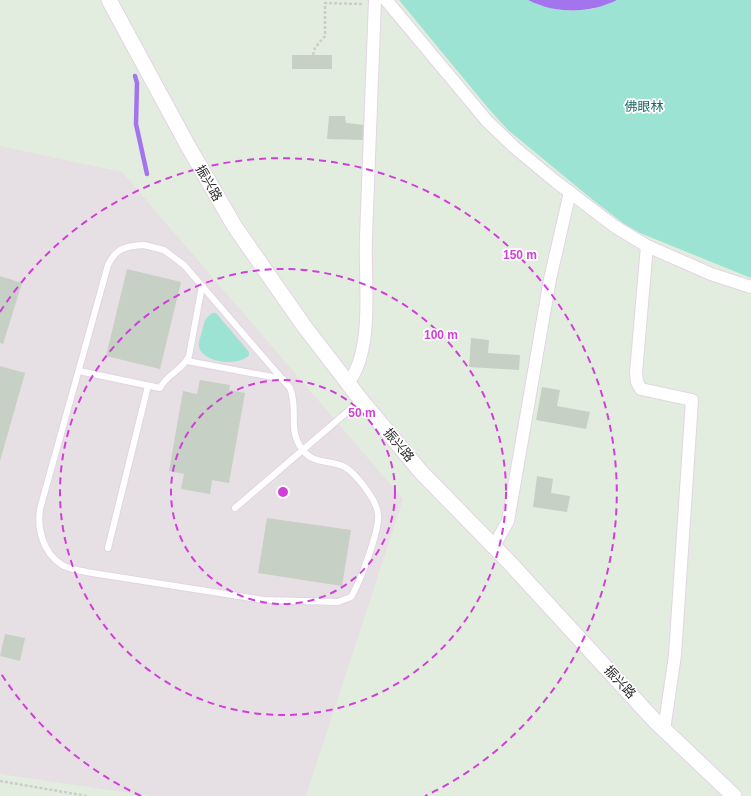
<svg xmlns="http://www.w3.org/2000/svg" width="751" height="796" font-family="Helvetica,'Noto Sans SC',sans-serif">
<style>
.industrial{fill:#e6dfe3}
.green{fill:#9ce3d4}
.water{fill:#a473ee}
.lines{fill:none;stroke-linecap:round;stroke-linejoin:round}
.stream{stroke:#a473ee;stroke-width:4.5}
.building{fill:#c6d0c4}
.service-casing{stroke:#e3d4e4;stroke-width:8}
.minor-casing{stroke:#e3d4e4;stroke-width:14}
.tertiary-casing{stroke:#e3d4e4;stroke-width:17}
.path{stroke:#ccc;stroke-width:2.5;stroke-dasharray:3 2;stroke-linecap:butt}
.service{stroke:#fff;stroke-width:6}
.minor{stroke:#fff;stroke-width:12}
.tertiary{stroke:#fff;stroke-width:15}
.ring{fill:none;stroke:#d13ed9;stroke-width:2;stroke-dasharray:7 5}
.labels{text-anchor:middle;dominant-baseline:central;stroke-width:3.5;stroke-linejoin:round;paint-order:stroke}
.park-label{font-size:13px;fill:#1b6964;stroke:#fff}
.street-label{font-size:13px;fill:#2c2c2c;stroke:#fff}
.centre{fill:#d13ed9;stroke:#fff;stroke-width:2}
.ring-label{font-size:12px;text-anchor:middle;font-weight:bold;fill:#d13ed9;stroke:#fff;stroke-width:3.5;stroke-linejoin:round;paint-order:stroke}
</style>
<rect width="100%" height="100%" fill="#e3eddf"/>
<polygon class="industrial" points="0,146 122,172 403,499 306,796 151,796 0,774"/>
<g class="green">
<polygon points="399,0 528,0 546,7 570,11 593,9 617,0 751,0 751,278 640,233 623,223 593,200 508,130 488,108"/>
<path d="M213,313H216L249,352V355C239,367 203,363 199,347C198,342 201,336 202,331C204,323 205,317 213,313Z"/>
</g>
<path class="water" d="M528,0H617C588,14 556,14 528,0Z"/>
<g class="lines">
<polyline class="stream" points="135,76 137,83 136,124 147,174"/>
</g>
<g class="building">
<rect x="292" y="55" width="40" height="14"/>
<polygon points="329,116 345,116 346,123 365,125 363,140 327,139"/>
<polygon points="127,269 181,282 160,369 106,356"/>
<polygon points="0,276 22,283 3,344 0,343"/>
<polygon points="471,338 489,340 488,353 520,355 519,370 469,367"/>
<polygon points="0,366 25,373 0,461"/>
<polygon points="200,380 230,385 229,390 245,393 229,483 212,480 210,494 181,489 184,474 169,471 183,391 197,394"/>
<polygon points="542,387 560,390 557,406 590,412 586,429 536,420"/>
<polygon points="537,476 553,479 551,493 570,496 567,512 533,507"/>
<polygon points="267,518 351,530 342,586 258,573"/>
<polygon points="5,634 25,638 20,661 0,656"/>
</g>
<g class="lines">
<g class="service-casing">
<g id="service">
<path d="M144,245L164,250L184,265L290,388C299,409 287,429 302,449C312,464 329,460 343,466C355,472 377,500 378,514C380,530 360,582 351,597L338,602L264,600L86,572C78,570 68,569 62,565C43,553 37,529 40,509L108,265C116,248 126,246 144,245Z"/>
<polyline points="187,361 283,379"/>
<path d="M79,371L160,388C166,375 183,370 189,356L202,286"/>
<polyline points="235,508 361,400"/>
<polyline points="108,548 148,386"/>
</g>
</g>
<g class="minor-casing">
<g id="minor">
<polyline points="386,0 487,121 514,147 555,181 614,226 647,246 711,274 751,287"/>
<polyline points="647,246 636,373 637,382 641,389 692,400 675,655 664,730"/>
<path d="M348,383C375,349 364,279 366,237C369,158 372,79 375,0"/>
<polyline points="494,546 508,521 550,279 570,192"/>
</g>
</g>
<g class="tertiary-casing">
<polyline id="tertiary" points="109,0 188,146 235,227 304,326 361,400 421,472 510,563 654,720 734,796"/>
</g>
<g class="path">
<polyline points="313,55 315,48 325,36 325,3 362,4"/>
<polyline points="0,781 87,796"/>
</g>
<use href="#service" class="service"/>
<use href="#minor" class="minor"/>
<use href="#tertiary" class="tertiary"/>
</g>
<g class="ring">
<circle cx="283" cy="492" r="112"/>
<circle cx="283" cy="492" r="223"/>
<path d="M141 796A335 335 0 0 1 0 672M0 312A335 335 0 1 1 425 796"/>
</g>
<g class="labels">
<g class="park-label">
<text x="644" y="106">佛眼林</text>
</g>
<g class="street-label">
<text transform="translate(209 183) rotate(60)">振兴路</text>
<text transform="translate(399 445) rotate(50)">振兴路</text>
<text transform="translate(620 682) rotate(47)">振兴路</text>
</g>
</g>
<circle cx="283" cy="492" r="6" class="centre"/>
<g class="ring-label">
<text x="520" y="259">150 m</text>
<text x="441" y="339">100 m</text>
<text x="362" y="417">50 m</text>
</g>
</svg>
